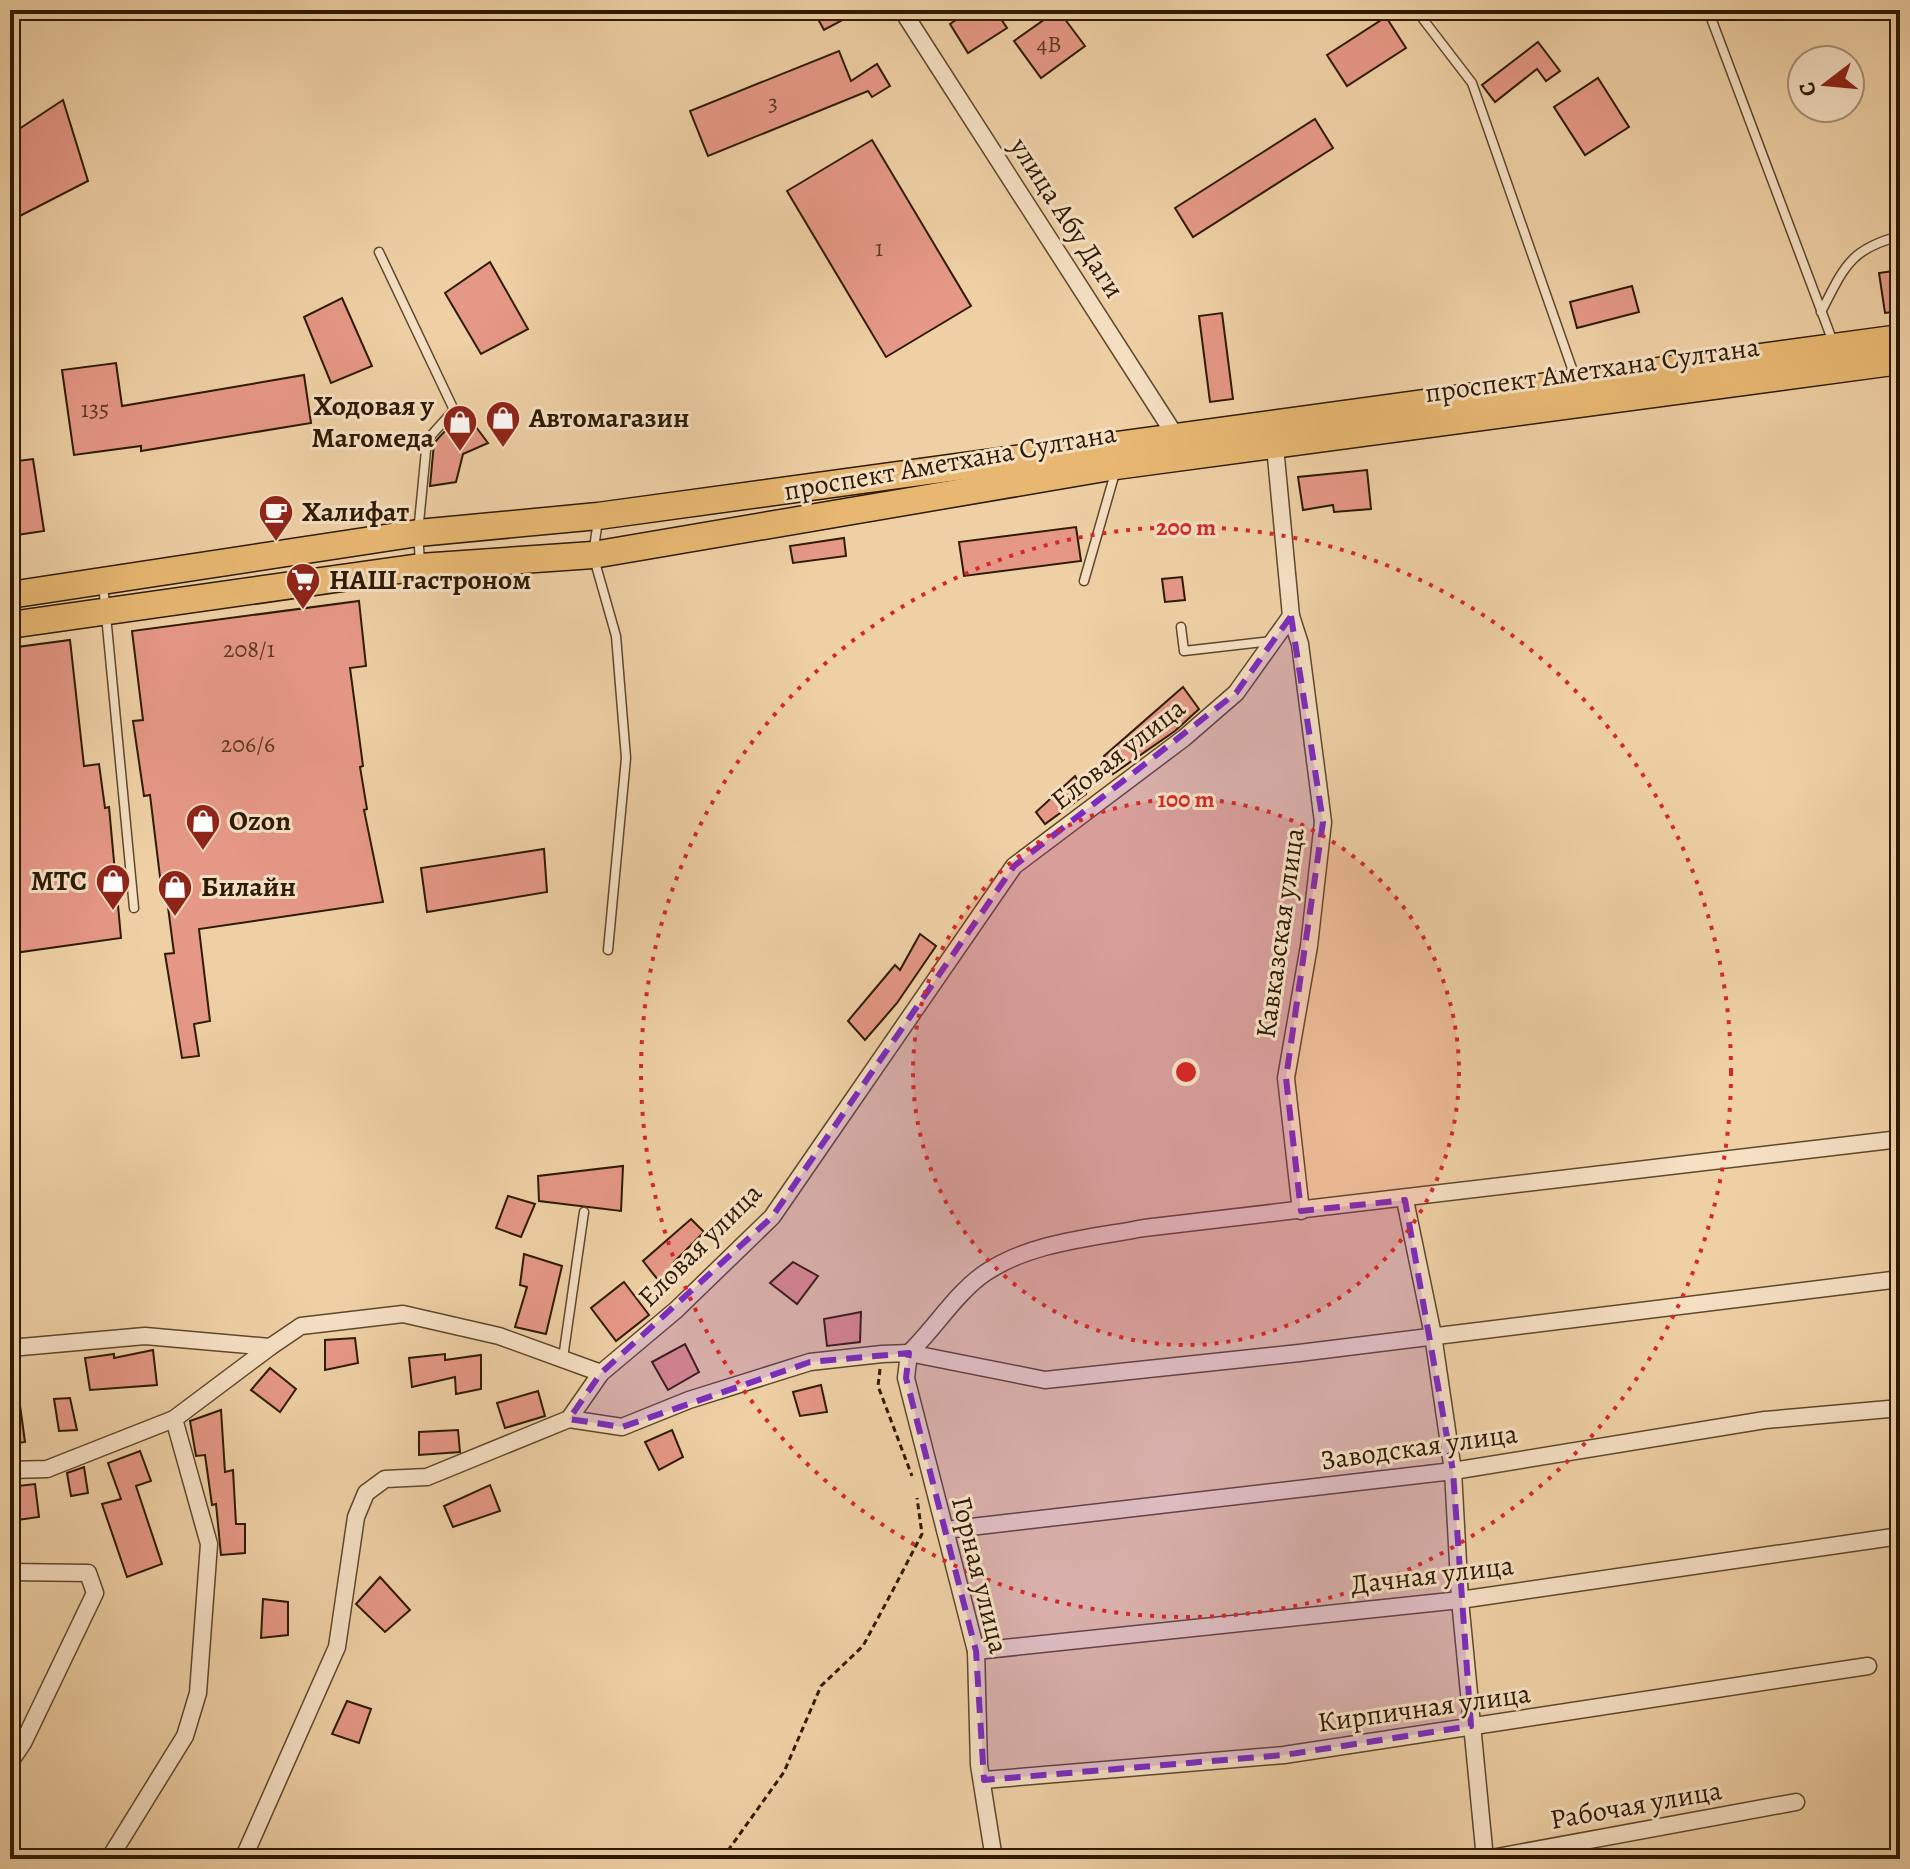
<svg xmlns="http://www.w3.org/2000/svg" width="1910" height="1869" font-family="Alegreya,serif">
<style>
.building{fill:#e69886;stroke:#2d1a02;stroke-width:2}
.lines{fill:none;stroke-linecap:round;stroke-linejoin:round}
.lane-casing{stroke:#5e482b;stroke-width:11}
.street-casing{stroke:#5e482b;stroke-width:19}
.primary-casing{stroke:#2d1a02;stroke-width:29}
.path{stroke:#2d1a02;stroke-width:3;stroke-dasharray:6 4;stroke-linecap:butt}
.lane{stroke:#f5e0c4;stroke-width:8}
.street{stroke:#f5e0c4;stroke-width:16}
.primary{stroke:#e8b872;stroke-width:26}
.marked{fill:#7b2cbf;fill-opacity:0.2;stroke:#7b2cbf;stroke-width:6;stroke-dasharray:16 10;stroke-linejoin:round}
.ring{fill:none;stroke:#d62828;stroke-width:4;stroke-dasharray:4 8}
.labels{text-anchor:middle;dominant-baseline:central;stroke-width:6;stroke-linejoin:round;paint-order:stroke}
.number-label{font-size:24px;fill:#5b3a23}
.street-label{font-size:28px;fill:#2d1a02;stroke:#f5e0c4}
.poi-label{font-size:28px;font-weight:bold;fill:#2d1a02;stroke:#f5e0c4;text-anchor:start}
.centre{fill:#d62828;stroke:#f5e0c4;stroke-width:4}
.ring-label{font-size:24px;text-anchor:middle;font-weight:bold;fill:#d62828;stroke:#f5e0c4;stroke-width:6;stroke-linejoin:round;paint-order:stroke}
</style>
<rect width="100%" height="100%" fill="#efd0a5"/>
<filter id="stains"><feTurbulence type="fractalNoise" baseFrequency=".0025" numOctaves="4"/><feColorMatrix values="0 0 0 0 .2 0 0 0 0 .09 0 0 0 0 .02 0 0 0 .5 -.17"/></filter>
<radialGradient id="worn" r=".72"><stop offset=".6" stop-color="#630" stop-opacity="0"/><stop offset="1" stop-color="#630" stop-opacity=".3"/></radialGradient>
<g class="building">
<polygon points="813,10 861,10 824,30"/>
<polygon points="971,10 995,10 1007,28 968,53 950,24"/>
<polygon points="1058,10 1085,46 1041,78 1014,41"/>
<polygon points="1386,17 1406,48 1347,86 1327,55"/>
<polygon points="1538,42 1560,71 1546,81 1537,69 1495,102 1482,85"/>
<polygon points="839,51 851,81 877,64 890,86 872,97 868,91 708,156 690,111"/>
<polygon points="1598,78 1629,127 1585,155 1554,107"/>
<polygon points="63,100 88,181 10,221 10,135"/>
<polygon points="1315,119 1333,148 1193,237 1175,208"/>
<polygon points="872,140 971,306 886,357 787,191"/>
<polygon points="490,262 528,329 481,354 445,293"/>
<polygon points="1900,270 1900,311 1885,313 1879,273"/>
<polygon points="1632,286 1639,312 1577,328 1570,302"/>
<polygon points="342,298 372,366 331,383 304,317"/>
<polygon points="1222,313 1233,399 1210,402 1199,316"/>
<polygon points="116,363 122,406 304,375 311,423 141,451 141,446 74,455 62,370"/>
<polygon points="473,423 488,443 463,454 456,482 430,486 434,443 444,432"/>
<polygon points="33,459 44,531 10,536 10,462"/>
<polygon points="1367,470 1371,509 1334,512 1333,505 1303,510 1298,477"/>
<polygon points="1076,527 1081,561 964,576 959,542"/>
<polygon points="844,538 846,556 793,563 790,546"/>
<polygon points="1182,577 1185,600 1165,602 1162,579"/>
<polygon points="359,601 366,666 350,668 363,766 360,767 367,809 364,810 383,902 199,929 210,1021 194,1024 199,1056 182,1058 165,954 174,953 165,884 161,885 150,795 144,796 133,721 143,720 132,631"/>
<polygon points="70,640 84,766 99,764 105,808 109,807 121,938 14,953 10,924 10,648"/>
<polygon points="1183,687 1199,709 1175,731 1113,774 1104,756"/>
<polygon points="1075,776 1086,794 1045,824 1036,812"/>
<polygon points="544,849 547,892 427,912 421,868"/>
<polygon points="920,934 936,946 897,1003 865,1040 848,1021 895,965 900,970"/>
<polygon points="623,1166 621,1211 539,1201 538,1176"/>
<polygon points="508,1196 535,1204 521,1237 496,1228"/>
<polygon points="691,1219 704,1232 674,1262 681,1270 662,1285 643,1261"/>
<polygon points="524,1254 562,1266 546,1334 515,1327 527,1287 520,1285"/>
<polygon points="793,1262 818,1276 797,1304 770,1283"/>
<polygon points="624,1282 649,1315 616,1341 591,1308"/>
<polygon points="861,1312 860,1342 827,1346 824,1319"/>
<polygon points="355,1338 358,1363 325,1370 325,1340"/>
<polygon points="685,1344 699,1372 668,1390 652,1362"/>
<polygon points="153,1350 157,1385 90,1390 85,1358 114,1354 114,1358"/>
<polygon points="445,1354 445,1360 481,1355 481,1389 456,1394 455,1377 412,1387 409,1358"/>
<polygon points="270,1368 296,1389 280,1412 251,1390"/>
<polygon points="821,1385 827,1412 800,1416 793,1392"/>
<polygon points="538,1391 545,1416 505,1428 497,1403"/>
<polygon points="19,1398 25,1442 10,1444 10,1399"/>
<polygon points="70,1398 77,1430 59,1431 54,1399"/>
<polygon points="221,1410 225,1472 233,1470 236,1524 245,1524 245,1553 221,1555 216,1504 212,1505 205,1455 196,1456 190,1421"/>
<polygon points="458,1430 460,1452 419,1455 419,1432"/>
<polygon points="672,1430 683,1457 659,1470 645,1442"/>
<polygon points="140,1451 151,1481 136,1486 162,1564 127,1577 102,1504 121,1499 108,1463"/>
<polygon points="84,1467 88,1493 71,1496 67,1473"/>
<polygon points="35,1484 39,1517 10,1521 10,1487"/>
<polygon points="490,1485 500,1511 453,1527 444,1506"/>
<polygon points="380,1577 410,1610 385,1632 356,1604"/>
<polygon points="263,1599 288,1602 288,1635 261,1638"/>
<polygon points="347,1701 371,1709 359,1743 332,1734"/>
</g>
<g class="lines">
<g class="lane-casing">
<g id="lane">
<polyline points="1416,10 1472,83 1575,377"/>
<polyline points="1708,10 1833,342"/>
<polyline points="379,252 454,410 427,440 418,533 420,562"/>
<path d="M1821,312C1844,268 1849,249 1900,236"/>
<polyline points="598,520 593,555 616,636 626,758 608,950"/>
<polyline points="1084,581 1115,473"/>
<polyline points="103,584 134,908"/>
<polyline points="1181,627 1184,651 1272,641"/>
<polyline points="563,1358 584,1212"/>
</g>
</g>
<g class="street-casing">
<g id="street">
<polyline points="902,10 1175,435 1174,441"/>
<polyline points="1274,436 1291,616 1300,644 1323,822 1309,946 1286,1078 1301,1211"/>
<polyline points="1405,1200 1433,1335 1453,1471 1460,1600 1485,1859"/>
<polyline points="10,1348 145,1336 270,1347 301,1326 403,1314 499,1336 601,1373"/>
<path d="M909,1353C935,1328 956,1293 985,1273C1031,1242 1092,1238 1144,1228L1900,1139"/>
<polyline points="909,1353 906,1378 976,1651 979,1765 994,1859"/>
<polyline points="569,1419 622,1427 689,1400 810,1362 882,1354 909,1353 1045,1380 1299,1353 1900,1279"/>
<polyline points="10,1470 47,1469 174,1419 270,1347"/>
<polyline points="945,1530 1453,1471 1765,1420 1900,1408"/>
<polyline points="10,1572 88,1573 95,1593 23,1743 10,1762"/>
<polyline points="976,1651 1460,1600 1893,1537"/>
<polyline points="984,1780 1284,1755 1868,1666"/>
<polyline points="109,1859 185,1736 198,1693 209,1544 174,1419"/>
<polyline points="243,1859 337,1647 356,1517 366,1493 385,1479 427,1477 569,1419 601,1373 676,1310 772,1217 1014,866 1184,738 1236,693 1291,616"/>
<polyline points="1486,1859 1796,1802"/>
</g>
</g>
<g class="primary-casing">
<g id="primary">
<polyline points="10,595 418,533 598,516 1900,338"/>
<polyline points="10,625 420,567 593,555 1116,466 1900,361"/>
</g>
</g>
<g class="path">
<polyline points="880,1369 878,1386 912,1476"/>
<polyline points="722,1859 784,1772 821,1686 863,1646 893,1590 922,1534 917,1498"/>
</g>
<use href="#lane" class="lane"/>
<use href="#street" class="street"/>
<use href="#primary" class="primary"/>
</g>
<path class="marked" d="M1291,616L1323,822L1286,1078L1301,1211L1405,1200L1453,1471L1471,1726L1284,1755L984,1780L976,1651L906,1378L909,1353L810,1362L622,1427L569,1419L601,1373L772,1217L1014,866L1236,693Z"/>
<circle cx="1186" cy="1072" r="273" fill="#d62828" fill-opacity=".12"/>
<g class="ring">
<circle cx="1186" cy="1072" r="273"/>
<circle cx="1186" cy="1072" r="545"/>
</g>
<defs>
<g id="shop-pin" transform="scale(1.8)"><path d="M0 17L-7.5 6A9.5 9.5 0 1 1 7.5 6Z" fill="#8f2418" stroke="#f5e0c4"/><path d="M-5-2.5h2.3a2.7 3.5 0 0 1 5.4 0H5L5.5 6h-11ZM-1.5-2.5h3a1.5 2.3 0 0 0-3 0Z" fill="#fff"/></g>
<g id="cafe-pin" transform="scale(1.8)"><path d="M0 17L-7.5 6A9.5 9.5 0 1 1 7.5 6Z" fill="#8f2418" stroke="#f5e0c4"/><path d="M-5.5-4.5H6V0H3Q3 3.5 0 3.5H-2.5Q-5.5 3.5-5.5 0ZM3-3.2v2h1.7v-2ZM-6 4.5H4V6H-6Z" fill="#fff"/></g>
<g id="supermarket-pin" transform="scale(1.8)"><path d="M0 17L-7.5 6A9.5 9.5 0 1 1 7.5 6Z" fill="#8f2418" stroke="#f5e0c4"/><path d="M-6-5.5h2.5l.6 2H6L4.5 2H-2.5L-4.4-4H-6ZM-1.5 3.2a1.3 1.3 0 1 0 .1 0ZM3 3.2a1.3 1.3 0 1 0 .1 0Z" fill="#fff"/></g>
</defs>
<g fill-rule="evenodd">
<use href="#shop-pin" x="503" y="418"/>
<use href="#shop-pin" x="460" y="422"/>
<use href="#cafe-pin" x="276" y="512"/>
<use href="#supermarket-pin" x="303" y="580"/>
<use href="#shop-pin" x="203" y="821"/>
<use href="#shop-pin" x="113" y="881"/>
<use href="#shop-pin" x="175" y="887"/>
</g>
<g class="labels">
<g class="number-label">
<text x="1049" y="44">4В</text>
<text x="773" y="103">3</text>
<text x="879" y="248">1</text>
<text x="95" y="409">135</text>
<text x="249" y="649">208/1</text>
<text x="248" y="744">206/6</text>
</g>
<g class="street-label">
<text transform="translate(1067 218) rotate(57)">улица Абу Даги</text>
<text transform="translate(1592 370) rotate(-8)">проспект Аметхана Султана</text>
<text transform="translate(950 462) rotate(-10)">проспект Аметхана Султана</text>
<text transform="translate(1118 754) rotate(-38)">Еловая улица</text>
<text transform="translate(1280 933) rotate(-82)">Кавказская улица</text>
<text transform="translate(700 1245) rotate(-45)">Еловая улица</text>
<text transform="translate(1419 1447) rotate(-8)">Заводская улица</text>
<text transform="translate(980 1575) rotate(76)">Горная улица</text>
<text transform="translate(1432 1575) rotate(-7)">Дачная улица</text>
<text transform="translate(1424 1708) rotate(-8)">Кирпичная улица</text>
<text transform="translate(1636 1805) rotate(-10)">Рабочая улица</text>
</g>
<g class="poi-label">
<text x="434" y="406" text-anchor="end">Ходовая у<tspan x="434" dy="32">Магомеда</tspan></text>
<text x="529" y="418">Автомагазин</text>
<text x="302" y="512">Халифат</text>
<text x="329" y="580">НАШ гастроном</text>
<text x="229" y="821">Ozon</text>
<text x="87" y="881" text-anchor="end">МТС</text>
<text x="201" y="887">Билайн</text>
</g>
</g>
<circle cx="1186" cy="1072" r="12" class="centre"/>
<g class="ring-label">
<text x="1186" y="535">200 m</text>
<text x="1186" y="807">100 m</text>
</g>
<rect width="1910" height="1869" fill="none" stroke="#efd0a5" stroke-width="40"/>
<rect x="12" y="12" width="1886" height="1845" fill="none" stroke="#2d1a02" stroke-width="4"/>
<rect x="20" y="20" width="1870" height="1829" fill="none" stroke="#2d1a02" stroke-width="2"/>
<g transform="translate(1826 84) rotate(254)"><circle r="38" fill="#f5e0c4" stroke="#a59176" stroke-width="2"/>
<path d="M0-6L14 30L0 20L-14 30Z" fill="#8f2418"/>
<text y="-12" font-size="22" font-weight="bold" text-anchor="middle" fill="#2d1a02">С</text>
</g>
<rect width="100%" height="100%" filter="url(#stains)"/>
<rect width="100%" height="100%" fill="url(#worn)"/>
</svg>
